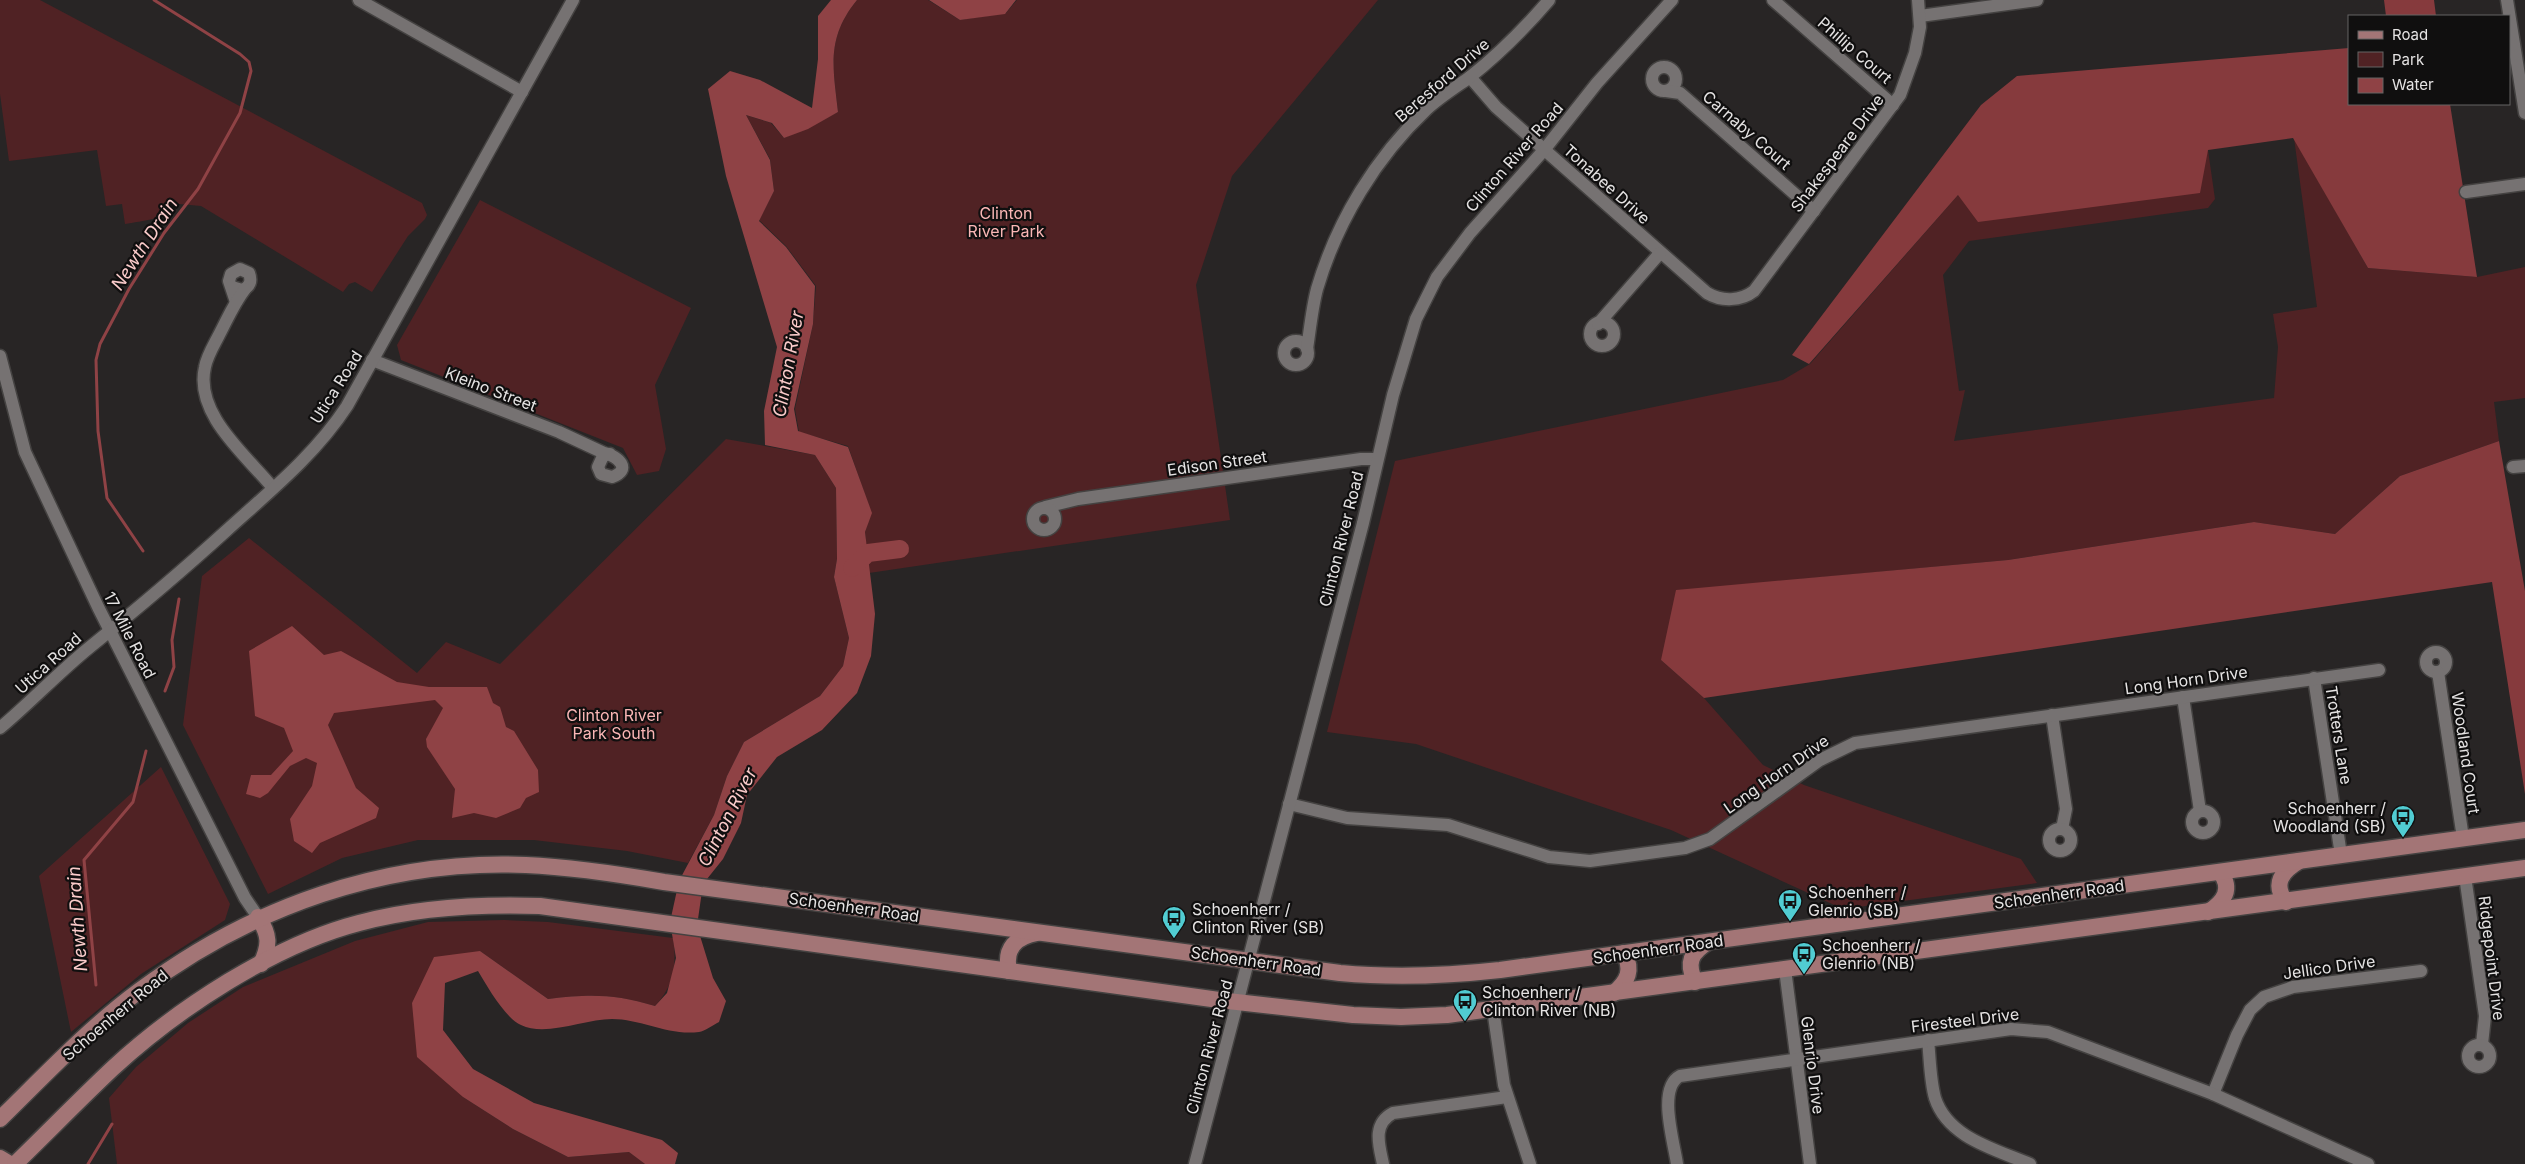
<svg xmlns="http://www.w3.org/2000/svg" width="2525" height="1164" font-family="Inter,sans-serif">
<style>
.green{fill:#502224}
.forest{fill:#863a3d}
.water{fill:#8f4245}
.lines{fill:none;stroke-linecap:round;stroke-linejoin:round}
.stream{stroke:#8f4245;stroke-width:3}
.river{stroke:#8f4245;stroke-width:18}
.minor-casing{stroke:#444241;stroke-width:15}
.major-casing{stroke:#444241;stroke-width:19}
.minor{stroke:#767272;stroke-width:12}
.major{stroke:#a37576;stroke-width:16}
.labels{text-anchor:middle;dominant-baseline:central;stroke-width:4.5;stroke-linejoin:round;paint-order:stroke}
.street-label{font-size:16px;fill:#e5e3e3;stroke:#100f0f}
.park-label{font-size:16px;fill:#fab6b5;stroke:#100f0f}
.poi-label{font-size:16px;fill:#e5e3e3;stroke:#100f0f;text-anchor:start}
.water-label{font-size:18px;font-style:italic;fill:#facbca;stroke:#100f0f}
</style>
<rect width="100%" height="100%" fill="#282525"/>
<g class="green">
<path d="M0,0H40L422,203L427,215L425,219L408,236L372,292L355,282L349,284L343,292L201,206L179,204C170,219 141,221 125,224L122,204L106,206L97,150L9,161L0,94Z"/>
<path d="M857,0H928L960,20L1006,13L1017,0H1378L1232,176L1196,285L1230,520L869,573L865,532L871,512L848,446L799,432L795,409L813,324L816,286L786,246L759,220L774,191L770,159L746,115L771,123L784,138L838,112C833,66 826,38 857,0Z"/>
<polygon points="2294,138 2368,268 2477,277 2525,267 2525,398 2494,402 2499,441 2400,476 2335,534 2254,522 2008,560 1801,579 1661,660 1704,698 1763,765 1804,785 2021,859 2037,883 1843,909 1671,830 1416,744 1327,732 1395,461 1783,380 1810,364 1958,195 2208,150 2215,199 2208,208 1969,241 1943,275 1959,391 1965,390 1954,441 2274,398 2278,347 2273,314 2317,307"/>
<polygon points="480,200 691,308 655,385 666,449 659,471 637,475 623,448 401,360 397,345"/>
<polygon points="726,439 815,455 836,488 837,559 834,577 849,638 843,666 820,696 744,742 727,776 714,815 688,863 627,851 534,840 418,840 342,858 268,894 183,725 202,576 249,538 417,673 446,642 500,664"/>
<polygon points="161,767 230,904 225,920 141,974 71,1032 39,876"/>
<path d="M504,920L548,922L673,938C677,964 674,986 655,1006C613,994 592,994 548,999L480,951L412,1003L463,1097L513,1129L568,1157L629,1152L645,1164H117L109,1098L136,1067L188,1023L243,987L355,941L428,922Z"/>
</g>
<g class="forest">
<polygon points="2384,0 2434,0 2436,16 2386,16"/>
<polygon points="2349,48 2349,104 2450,104 2477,277 2368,268 2293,138 2208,150 2200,193 1978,222 1958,195 1809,364 1792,355 1981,105 2017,76"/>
<polygon points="2499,441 2525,591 2525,794 2492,582 1704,698 1661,660 1676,590 2008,560 2254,522 2335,534 2400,476"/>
</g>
<g class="water">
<path d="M831,0H857C826,38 833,67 838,112L808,129L784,138L772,123L746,115L770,160L774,191L759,221L786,247L815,286L813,324L794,409L798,431L848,447L872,513L865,532L875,614L871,656L857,693L822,730L777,757L747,795L741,823L723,859L703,884L697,926L713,978L726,1001L719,1022C713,1025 705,1031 699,1032C668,1036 642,1019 612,1019C585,1019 546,1037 521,1025C505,1018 487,986 478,971L445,983L443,1030L473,1069L534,1103L662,1140L678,1153L675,1164H645L629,1152L568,1157L513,1129L463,1097L417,1057L412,1003L434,957L480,951L548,999C591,994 614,994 655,1006L667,993L676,958L670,922L679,881L714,815L727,776L744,742L820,696L843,666L849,638L834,577L837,559L836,488L815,455L765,445L764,411L777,347L726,176L708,89L730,71L760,80L812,108L818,59V16Z"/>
<polygon points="929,0 1016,0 1005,14 960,20"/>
<polygon points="292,626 324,655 341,651 397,682 429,687 487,687 493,703 500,707 506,727 514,731 538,770 539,792 526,798 520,808 496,818 474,813 452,818 455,789 427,747 426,739 443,708 435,700 334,713 328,725 356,788 379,808 376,818 320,843 312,853 294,841 290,819 312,786 317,763 306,758 290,766 268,793 260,798 246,794 251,775 271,775 293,751 284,728 255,716 249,651"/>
</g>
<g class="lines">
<g class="stream">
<polyline points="143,551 107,498 98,431 96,360 100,344 129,289 164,233 198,189 240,113 251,71 249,62 240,54 154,0"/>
<polyline points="165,691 174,667 172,640 179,599"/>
<polyline points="96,985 84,860 133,802 146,751"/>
<polyline points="88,1164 112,1124"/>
</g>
<polyline class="river" points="852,568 868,553 900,549"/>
<g class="minor-casing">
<g id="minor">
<polyline points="359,0 522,92"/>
<polyline points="1773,0 1893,105"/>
<polyline points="2507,0 2525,113"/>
<polyline points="1920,16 2037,0"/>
<circle cx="1664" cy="79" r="12"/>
<path d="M1470,77L1496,107L1707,293C1722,302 1741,301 1754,291L1900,95L1915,53L1920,27L1918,0"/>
<polyline points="1666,91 1680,93 1814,211"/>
<polyline points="2466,192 2525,184"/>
<path d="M232,287L242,290C250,287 252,281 249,273L240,269L231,274L229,281L236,302"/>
<path d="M245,289C234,303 227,320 219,335C214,345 207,356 205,367C194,414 246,455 273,488"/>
<circle cx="1602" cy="334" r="12"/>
<polyline points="1598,324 1660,253"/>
<circle cx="1296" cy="353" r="12"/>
<path d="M1307,349C1310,329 1312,308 1317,289C1337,221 1376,157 1427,109C1440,97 1456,87 1470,77C1499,54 1525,28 1549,0"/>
<polyline points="0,356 25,452 98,607 245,898 258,917"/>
<path d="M372,360L559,432L604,453C619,456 632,470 612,477L601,474L598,467L603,456L610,454"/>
<polyline points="2513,467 2525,466"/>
<polyline points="1045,507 1078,499 1361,459 1377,459"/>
<circle cx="1044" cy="519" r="11"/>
<circle cx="2436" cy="662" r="10"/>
<polyline points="2438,672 2463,838"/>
<polyline points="2314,678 2341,855"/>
<polyline points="2183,697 2200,811"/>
<polyline points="2052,715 2066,809 2062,829"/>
<path d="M0,728C31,702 59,672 90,647C137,609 182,571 226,531C269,492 315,455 347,406L573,0"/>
<polyline points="1289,804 1347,818 1448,825 1549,857 1590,861 1685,848 1710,839 1820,760 1855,743 2379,670"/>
<circle cx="2203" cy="822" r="11"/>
<circle cx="2060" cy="840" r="11"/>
<polyline points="2465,876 2485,1016 2482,1044"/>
<polyline points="1785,969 1810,1164"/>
<polyline points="1493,1009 1504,1085 1530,1164"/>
<path d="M1928,1040C1930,1059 1930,1080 1935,1098C1948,1138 1995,1149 2030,1164"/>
<circle cx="2479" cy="1056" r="11"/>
<polyline points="2213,1094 2237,1035 2250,1010 2264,997 2293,987 2421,971"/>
<polyline points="1195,1164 1363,523 1393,395 1416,319 1437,277 1470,233 1544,150 1597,83 1672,0"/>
<path d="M1383,1164C1379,1145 1372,1124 1393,1113L1507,1097"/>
<path d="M1677,1164C1674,1142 1657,1088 1680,1076L2011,1029L2048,1032L2213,1094L2368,1164"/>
</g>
</g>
<g class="major-casing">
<g id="major">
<path d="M2286,902C2272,884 2282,871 2299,861"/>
<path d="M2208,912C2224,902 2233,889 2220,872"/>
<path d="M258,917C270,935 270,945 261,964"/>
<path d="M1009,971C1004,948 1016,937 1037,933"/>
<path d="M1695,982C1686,962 1691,953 1708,942"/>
<path d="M1614,993C1628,981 1633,970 1624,953"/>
<path d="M0,1119C45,1075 89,1028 139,991C251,907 385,859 526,865C573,867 618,874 664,882L1340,973C1394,978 1446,976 1500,970L2525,830"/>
<polyline points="0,1158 10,1164"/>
<path d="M15,1164C48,1132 80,1099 113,1068C177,1009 274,945 359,923C418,907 479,904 540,906L1219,1000L1353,1015L1401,1017L1447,1015L2525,868"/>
</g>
</g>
<use href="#minor" class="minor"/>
<use href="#major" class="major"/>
</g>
<defs>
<g id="bus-pin" transform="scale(1.25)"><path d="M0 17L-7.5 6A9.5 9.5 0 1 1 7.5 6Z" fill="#51ccd2" stroke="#100f0f"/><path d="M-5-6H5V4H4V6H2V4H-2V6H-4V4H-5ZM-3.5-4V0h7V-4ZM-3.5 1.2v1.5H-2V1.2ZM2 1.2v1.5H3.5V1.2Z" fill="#111"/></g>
</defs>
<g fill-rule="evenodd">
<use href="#bus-pin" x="2403" y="817"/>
<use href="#bus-pin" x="1790" y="901"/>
<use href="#bus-pin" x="1174" y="918"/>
<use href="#bus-pin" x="1804" y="954"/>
<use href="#bus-pin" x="1465" y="1001"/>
</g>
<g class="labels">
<g class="street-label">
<text transform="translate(1855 50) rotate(41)">Phillip Court</text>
<text transform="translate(1442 80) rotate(-41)">Beresford Drive</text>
<text transform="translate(1747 130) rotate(41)">Carnaby Court</text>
<text transform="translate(1837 153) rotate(-53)">Shakespeare Drive</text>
<text transform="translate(1514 157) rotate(-49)">Clinton River Road</text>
<text transform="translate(1607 184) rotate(42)">Tonabee Drive</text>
<text transform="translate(336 387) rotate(-58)">Utica Road</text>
<text transform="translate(491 389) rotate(21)">Kleino Street</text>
<text transform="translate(1217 463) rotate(-8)">Edison Street</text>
<text transform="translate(1341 539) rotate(-76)">Clinton River Road</text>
<text transform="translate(130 635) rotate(63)">17 Mile Road</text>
<text transform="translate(48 663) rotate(-42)">Utica Road</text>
<text transform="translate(2186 680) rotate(-8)">Long Horn Drive</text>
<text transform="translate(2339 735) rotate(81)">Trotters Lane</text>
<text transform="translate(2466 753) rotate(82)">Woodland Court</text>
<text transform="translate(1776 774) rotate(-35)">Long Horn Drive</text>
<text transform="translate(2059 894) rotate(-8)">Schoenherr Road</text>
<text transform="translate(854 907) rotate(8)">Schoenherr Road</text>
<text transform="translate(1658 949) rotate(-8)">Schoenherr Road</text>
<text transform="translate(2492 958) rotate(83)">Ridgepoint Drive</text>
<text transform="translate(1256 961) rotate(8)">Schoenherr Road</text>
<text transform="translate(2329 967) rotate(-8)">Jellico Drive</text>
<text transform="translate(115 1015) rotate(-40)">Schoenherr Road</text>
<text transform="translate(1965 1020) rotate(-7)">Firesteel Drive</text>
<text transform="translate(1209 1047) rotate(-75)">Clinton River Road</text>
<text transform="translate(1813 1065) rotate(83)">Glenrio Drive</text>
</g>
<g class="park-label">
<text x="1006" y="213">Clinton<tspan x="1006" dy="18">River Park</tspan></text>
<text x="614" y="715">Clinton River<tspan x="614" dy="18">Park South</tspan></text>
</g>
<g class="poi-label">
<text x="2386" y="808" text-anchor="end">Schoenherr /<tspan x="2386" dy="18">Woodland (SB)</tspan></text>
<text x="1808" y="892">Schoenherr /<tspan x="1808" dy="18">Glenrio (SB)</tspan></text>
<text x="1192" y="909">Schoenherr /<tspan x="1192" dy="18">Clinton River (SB)</tspan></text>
<text x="1822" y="945">Schoenherr /<tspan x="1822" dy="18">Glenrio (NB)</tspan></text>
<text x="1482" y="992">Schoenherr /<tspan x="1482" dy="18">Clinton River (NB)</tspan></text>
</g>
<g class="water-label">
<text transform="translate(144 244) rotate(-57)">Newth Drain</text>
<text transform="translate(788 364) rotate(-80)">Clinton River</text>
<text transform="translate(727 817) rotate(-63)">Clinton River</text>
<text transform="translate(77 919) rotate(-94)">Newth Drain</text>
</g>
</g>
<rect x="2348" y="15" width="162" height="90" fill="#100f0f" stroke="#656464"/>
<rect x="2358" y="31" width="25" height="8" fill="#a37576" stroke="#656464"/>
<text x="2392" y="40" font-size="15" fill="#e5e3e3">Road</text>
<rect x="2358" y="52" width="25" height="15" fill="#502224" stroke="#656464"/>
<text x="2392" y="65" font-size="15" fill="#e5e3e3">Park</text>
<rect x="2358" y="78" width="25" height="15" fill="#8f4245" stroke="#656464"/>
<text x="2392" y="90" font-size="15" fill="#e5e3e3">Water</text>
</svg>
